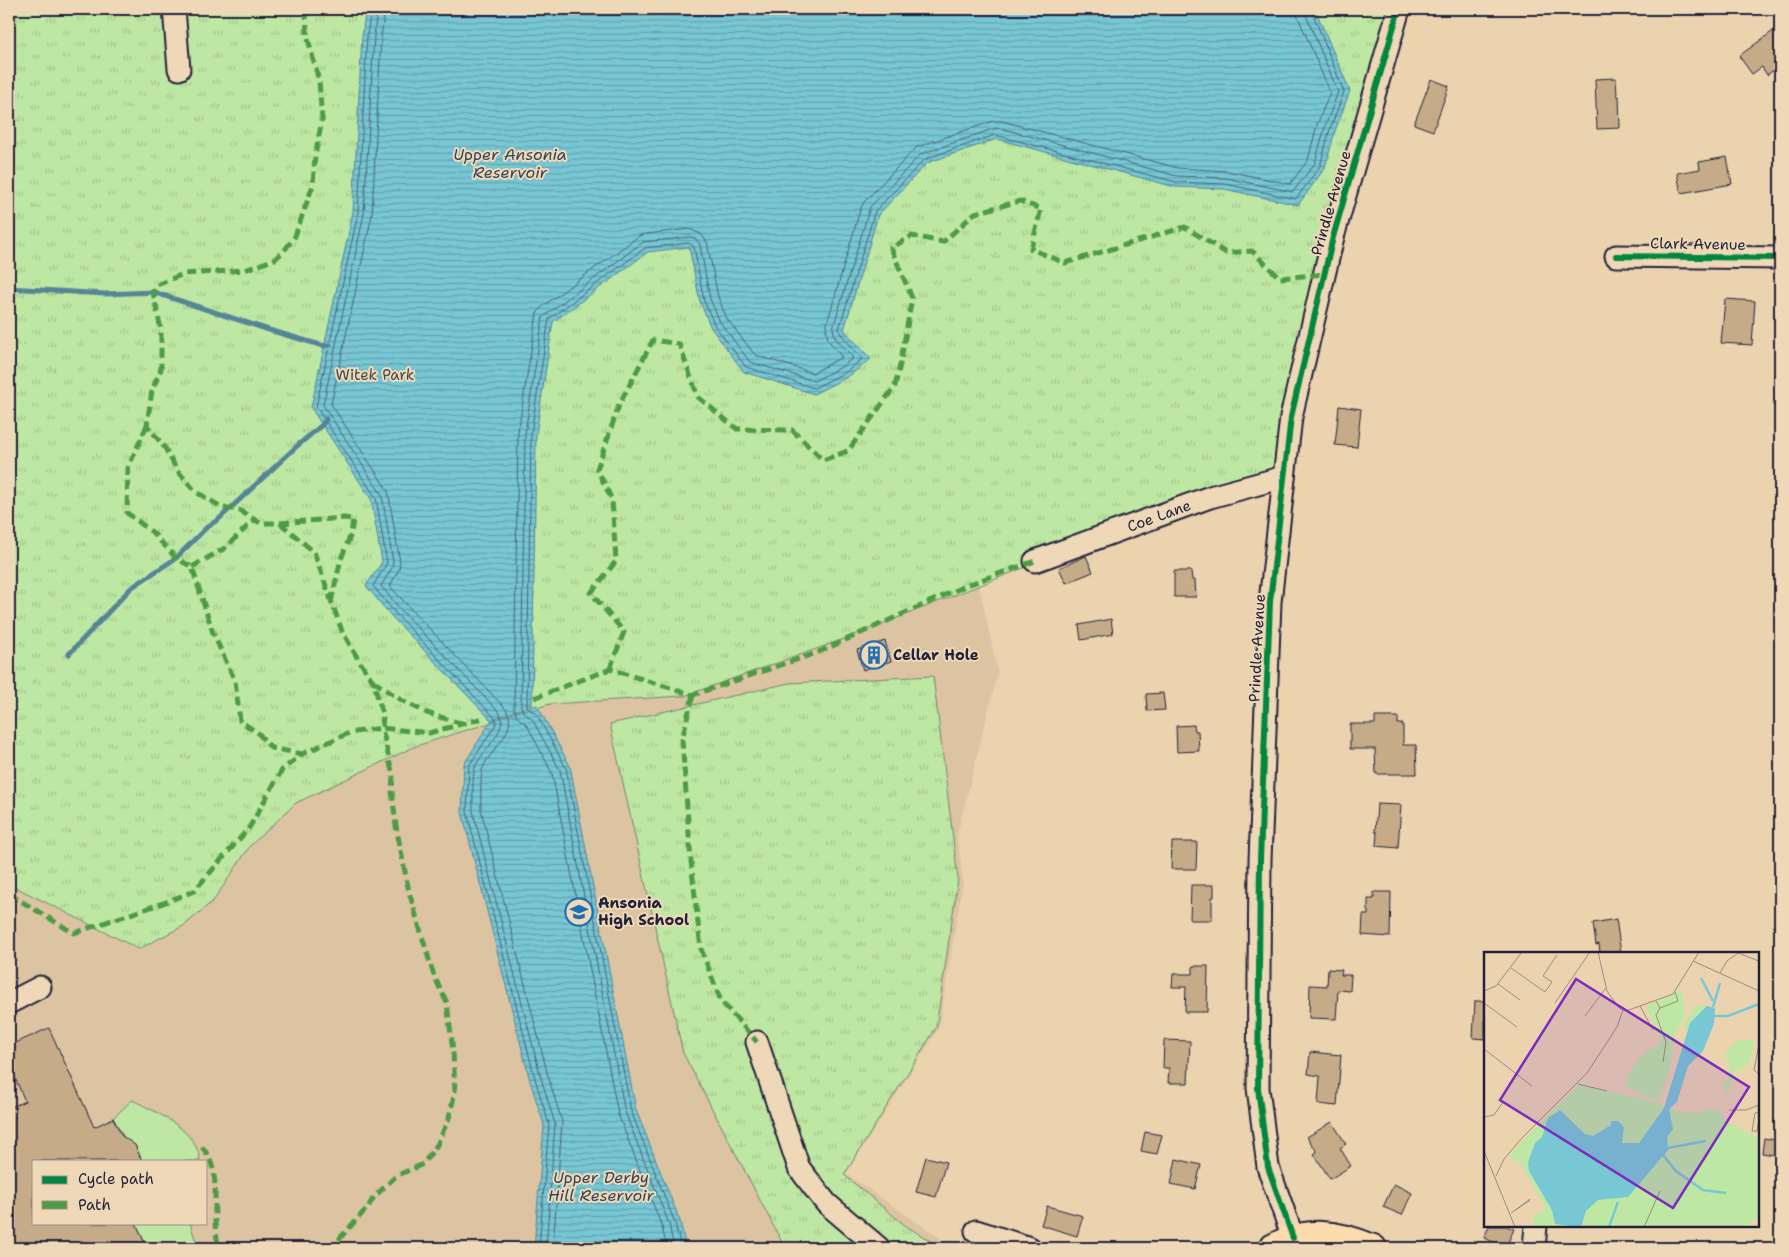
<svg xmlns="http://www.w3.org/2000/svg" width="1789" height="1257" font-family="'Shantell Sans',sans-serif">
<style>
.built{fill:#dcc4a2;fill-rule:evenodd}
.grass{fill:#bee7a3;stroke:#70846f}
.park{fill:url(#park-tufts);stroke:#70846f}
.water{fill:url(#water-rules);stroke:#568597}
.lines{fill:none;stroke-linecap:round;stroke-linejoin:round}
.shore{stroke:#446478;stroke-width:1}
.stream{stroke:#568597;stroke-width:5}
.building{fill:#c5ab87;stroke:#22223b}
.minor-casing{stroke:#22223b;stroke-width:25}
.major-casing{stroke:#22223b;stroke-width:30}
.minor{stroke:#eed8b7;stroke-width:21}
.major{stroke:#fcdcac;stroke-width:26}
.quiet{stroke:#4d9b45;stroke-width:5;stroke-dasharray:10 5;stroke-linecap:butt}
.cycleway-casing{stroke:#eed8b7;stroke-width:9}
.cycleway{stroke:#00873e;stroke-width:6}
.labels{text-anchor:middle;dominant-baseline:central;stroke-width:4;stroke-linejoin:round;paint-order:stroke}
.street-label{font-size:15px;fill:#22223b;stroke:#eed8b7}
.park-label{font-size:15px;fill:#414950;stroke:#eed8b7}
.poi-label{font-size:15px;font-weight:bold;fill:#22223b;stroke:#eed8b7;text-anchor:start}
.water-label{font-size:16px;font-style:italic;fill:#33435a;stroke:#eed8b7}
.inset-river{fill:none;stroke:#78c7d4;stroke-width:2.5}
.inset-road{fill:none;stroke:#9b8c81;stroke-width:1}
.view{fill:#7b2cbf;fill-opacity:0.15;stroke:#7b2cbf;stroke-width:2.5}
.inset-edge{fill:none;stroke:#22223b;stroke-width:2.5}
</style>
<defs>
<pattern id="park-tufts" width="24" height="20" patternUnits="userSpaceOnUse" patternTransform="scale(1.25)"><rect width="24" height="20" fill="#bee7a3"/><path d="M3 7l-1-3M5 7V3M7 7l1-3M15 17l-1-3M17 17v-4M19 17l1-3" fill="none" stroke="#a3c68d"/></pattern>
<pattern id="water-rules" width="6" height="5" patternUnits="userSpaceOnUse" patternTransform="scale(1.25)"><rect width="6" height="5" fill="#78c7d4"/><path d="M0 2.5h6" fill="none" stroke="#62a1ad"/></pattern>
</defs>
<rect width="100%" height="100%" fill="#ebd3b0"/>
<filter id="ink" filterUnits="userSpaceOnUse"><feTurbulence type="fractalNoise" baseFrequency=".02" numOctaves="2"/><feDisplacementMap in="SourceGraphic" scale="10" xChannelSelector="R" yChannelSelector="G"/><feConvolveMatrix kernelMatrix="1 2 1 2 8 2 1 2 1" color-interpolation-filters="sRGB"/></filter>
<g filter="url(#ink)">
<path class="built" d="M979,586L998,672L957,835L963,881L939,1028L846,1174L955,1248H9V884L139,949L214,900L250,846L296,803L416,746L550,704L684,696L844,639ZM34,1161H206V1223H34Z"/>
<g class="grass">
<path d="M132,1100C155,1111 199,1131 200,1161H142L135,1145L125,1139L113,1118Z"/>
<polygon points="142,1223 190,1223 198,1248 146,1248 137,1225"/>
</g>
<g class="park">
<polygon points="9,9 1394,9 1280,473 1213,493 844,639 684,696 550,704 416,746 296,803 250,846 214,900 185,925 139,949 9,884"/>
<polygon points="933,676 958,879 936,1028 844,1175 906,1226 942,1248 785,1248 683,1053 610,724 789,683"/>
</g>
<g class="water">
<polygon points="366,9 1315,9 1350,91 1335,131 1325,168 1298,205 1224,189 1175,187 997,139 927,163 878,215 844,330 871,359 849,376 814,394 744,372 711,328 700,302 689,247 648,252 553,322 536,434 532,705 491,720 393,618 366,586 382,562 371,499 311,408 353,212 362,35"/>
<polygon points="537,705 570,766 636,1110 680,1221 686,1248 534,1248 544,1125 530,1081 462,812 464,764 491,721"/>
</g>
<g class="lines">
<g class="shore">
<polyline points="371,9 367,36 358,213 316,407 376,498 387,563 373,586 396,614 496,719 496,724 469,766 467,812 535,1079 549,1124 539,1248"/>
<path d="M377,9L374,36L364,214L323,405L382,495L393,562L392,568L381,586L401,610L499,712C511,728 481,752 475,767C472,776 473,801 473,811L541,1078L555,1124L546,1248"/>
<path d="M385,9L381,37L372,215L331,404L388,491L400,562L399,569L390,586L407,605L504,707C523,730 487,750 482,771C480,784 481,798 481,810L548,1076L562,1122L553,1248"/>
<polyline points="667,1248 662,1227 618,1114 552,773 527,725 517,717 514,708 518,432 537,313 543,306 639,236 646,234 689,229 701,234 707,242 718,297 727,319 755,355 813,373 842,357 828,340 826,327 860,210 864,202 917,147 993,121 1002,121 1178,168 1227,171 1290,184 1308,160 1317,125 1330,92 1298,17 1297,9"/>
<polyline points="674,1248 669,1224 625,1112 560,770 532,719 524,713 521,707 525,433 543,317 643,242 691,237 696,239 700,245 710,299 720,322 750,362 814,381 843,366 853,358 835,337 833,328 870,207 921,154 993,129 1000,128 1177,176 1226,178 1293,192 1315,163 1325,127 1338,92 1306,15 1305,9"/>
<polyline points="681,1248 675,1223 631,1111 566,768 536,713 530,710 527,706 531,433 549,319 645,248 689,243 694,247 704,301 715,326 746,367 814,388 846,372 862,359 841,334 839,329 875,211 925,159 995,135 1176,182 1225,184 1296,199 1320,166 1330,129 1344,92 1311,9"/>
</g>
<g class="stream">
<polyline points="9,288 105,294 153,292 269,330 324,346 330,345"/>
<polyline points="69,654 131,588 176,558 207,527 219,519 297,446 322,425 326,419"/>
</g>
</g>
<g class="building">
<polygon points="1780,26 1780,65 1767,75 1762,67 1752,74 1739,56"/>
<polygon points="1616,78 1617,96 1619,96 1620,128 1597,129 1595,79"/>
<polygon points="1431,79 1449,86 1433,131 1414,124"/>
<polygon points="1727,157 1732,184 1681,193 1677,173 1700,169 1699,162"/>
<polygon points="1725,299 1755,301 1752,345 1721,343"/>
<polygon points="1339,406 1361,409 1357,447 1335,445"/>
<polygon points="1086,556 1093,572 1066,583 1059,568"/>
<polygon points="1174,571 1191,571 1192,580 1195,580 1196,597 1174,597"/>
<polygon points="1111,619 1113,634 1081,640 1079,625"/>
<polygon points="885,641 891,661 863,670 857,650"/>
<polygon points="1163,693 1165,710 1147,711 1146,694"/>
<polygon points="1375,717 1398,717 1398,724 1403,724 1403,745 1416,745 1417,774 1376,774 1375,749 1350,749 1350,724 1375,724"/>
<polygon points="1194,725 1195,731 1198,731 1199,751 1177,752 1176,726"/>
<polygon points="1377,804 1401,805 1398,848 1376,846 1377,832 1375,832"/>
<polygon points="1172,842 1197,842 1196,869 1171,869"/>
<polygon points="1191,885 1214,885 1214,897 1212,897 1212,920 1190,920"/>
<polygon points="1374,892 1391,892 1390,937 1362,935 1363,915 1368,915 1368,899 1374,899"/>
<polygon points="1616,919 1621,953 1600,953 1599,944 1596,945 1593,923"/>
<polygon points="1193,966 1208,966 1207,1012 1185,1012 1186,987 1172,987 1173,974 1193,974"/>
<polygon points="1328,969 1342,970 1341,975 1351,975 1350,991 1338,990 1336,1019 1309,1018 1310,985 1327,986"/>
<polygon points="1475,1001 1485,1001 1485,1039 1473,1038"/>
<polygon points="49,1028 94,1127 113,1118 122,1136 135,1145 142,1161 34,1161 34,1223 136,1223 147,1248 9,1248 9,1108 25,1101 9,1064 9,1046"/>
<polygon points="1164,1040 1190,1041 1188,1083 1168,1083 1169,1068 1163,1068"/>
<polygon points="1310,1052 1341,1055 1337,1106 1318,1104 1320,1076 1308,1074"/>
<polygon points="1332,1122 1346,1144 1340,1148 1351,1166 1330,1179 1314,1154 1317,1152 1307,1137"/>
<polygon points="1145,1132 1162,1135 1157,1154 1141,1151"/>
<polygon points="1764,1138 1780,1141 1780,1156 1762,1153"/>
<polygon points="926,1157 946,1162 936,1197 916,1192"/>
<polygon points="1176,1159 1201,1165 1195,1189 1171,1184"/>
<polygon points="1394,1184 1412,1193 1402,1215 1383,1207"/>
<polygon points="1047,1206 1083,1216 1077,1236 1041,1225"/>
<polygon points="1489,1226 1506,1226 1514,1229 1506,1247 1484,1238"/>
</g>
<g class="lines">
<g class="minor-casing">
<g id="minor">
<polyline points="174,9 179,69"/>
<polyline points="1616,256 1780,258"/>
<polyline points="1035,561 1210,497 1284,477"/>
<polyline points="9,1003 40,987"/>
<polyline points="757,1042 799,1168 826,1203 879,1248"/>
<polyline points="976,1231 1030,1248"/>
<polyline points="1293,1238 1268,1167 1258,1088 1260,860 1270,602 1291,417 1333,237 1399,9"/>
<polyline points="1534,1248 1536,1226"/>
</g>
</g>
<g class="major-casing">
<path id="major" d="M1272,1248C1306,1228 1338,1233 1373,1248"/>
</g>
<use href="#minor" class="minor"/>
<use href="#major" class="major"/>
<g class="quiet">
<polyline points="306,9 307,35 319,81 322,120 315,156 313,185 295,236 284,251 275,259 245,270 183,274 157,285 153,292 161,330 161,369 152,390 147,425 165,448 177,470 196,492 223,508 239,510 260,523 280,523 314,552 342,631 358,659 373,681 383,715 382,728 393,776 392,791 396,826 409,892 434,976 447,1003 453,1051 455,1092 449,1118 437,1145 423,1164 396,1176 374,1197 368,1207 340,1238 337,1248"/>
<polyline points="147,425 128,468 127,513 152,532 176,558 192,567 213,633 235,681 240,721 258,733 271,748 302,754"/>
<polyline points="280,523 344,518 353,519 351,534 341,559 331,602"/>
<polyline points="192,567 225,548 254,520"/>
<polyline points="610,669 624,632 591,593 616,561 612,500 597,469 619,405 653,340 679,344 698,397 737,429 792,430 823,460 848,451 895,386 901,360 912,298 891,248 912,236 943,242 975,213 1020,201 1041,209 1031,249 1065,263 1185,227 1226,253 1252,251 1280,278 1325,274"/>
<polyline points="373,681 403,701 427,713 460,723 463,722"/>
<polyline points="693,695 682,739 691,861 701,949 721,1001 757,1042"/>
<polyline points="534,698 610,669 693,695 819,652 967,585 1035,561"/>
<polyline points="9,894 74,933 166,902 194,891 249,828 282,770 302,754 349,733 382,728 429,733 483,718"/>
<path d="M202,1147C226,1174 207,1217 220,1248"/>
</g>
<g class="cycleway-casing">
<g id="cycleway">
<polyline points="1616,256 1780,258"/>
<polyline points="1293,1238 1268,1167 1258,1088 1260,860 1270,602 1291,417 1333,237 1399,9"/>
</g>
</g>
<use href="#cycleway" class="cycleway"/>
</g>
</g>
<defs>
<g id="building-ring" transform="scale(1.4375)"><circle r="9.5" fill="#eed8b7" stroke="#1f6fb2" stroke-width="1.5"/><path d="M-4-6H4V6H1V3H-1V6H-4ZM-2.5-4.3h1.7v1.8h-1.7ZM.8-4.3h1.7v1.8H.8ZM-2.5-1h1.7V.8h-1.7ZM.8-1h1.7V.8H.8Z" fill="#1f6fb2"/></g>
<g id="school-ring" transform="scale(1.4375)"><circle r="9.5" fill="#eed8b7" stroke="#1f6fb2" stroke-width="1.5"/><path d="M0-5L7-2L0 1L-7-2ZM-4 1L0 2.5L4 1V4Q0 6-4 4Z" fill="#1f6fb2"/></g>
</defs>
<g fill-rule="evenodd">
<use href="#building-ring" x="874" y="655"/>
<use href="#school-ring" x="579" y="912"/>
</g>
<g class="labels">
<g class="street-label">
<text transform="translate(1331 203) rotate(-74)">Prindle Avenue</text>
<text transform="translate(1698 244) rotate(1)">Clark Avenue</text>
<text transform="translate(1159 516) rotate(-20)">Coe Lane</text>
<text transform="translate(1257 648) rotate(-87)">Prindle Avenue</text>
</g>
<g class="park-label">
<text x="375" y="375">Witek Park</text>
</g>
<g class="poi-label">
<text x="893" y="655">Cellar Hole</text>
<text x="598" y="903">Ansonia<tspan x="598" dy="17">High School</tspan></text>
</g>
<g class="water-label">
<text x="510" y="154">Upper Ansonia<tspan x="510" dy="18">Reservoir</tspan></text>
<text x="601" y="1177">Upper Derby<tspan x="601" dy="18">Hill Reservoir</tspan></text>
</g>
</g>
<g transform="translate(1484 952)">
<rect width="275" height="275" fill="#ebd3b0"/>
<path d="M253,88H270L269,96L265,111L257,118L252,117L243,142L239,133L244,128L246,111L240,103Z" fill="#bee7a3"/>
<path d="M219,53L223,54L202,79L200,74L209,55Z" fill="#bee7a3"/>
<path d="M195,38L198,40L201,63L189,88L187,113L174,149L140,134L150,113L161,100L178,91L162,55ZM94,133L165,148L194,159L209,161L233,156L242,170L275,186V264L262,275H49V263L61,258L58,249L37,212L24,204Z" fill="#bee7a3"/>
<path d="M223,54L231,56L230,72L219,99L204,114L193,150L185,157L189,177L183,185L184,198L144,245L114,248L102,259L97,275L71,272L68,258L45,219L44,210L51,191L58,185L64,166L76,158L101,182L109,184L127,173V169H134L140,175L138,191H155L180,156L206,71Z" fill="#78c7d4"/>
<path class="inset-river" d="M217,26L229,49M229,55L236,31M230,64H244L275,52M183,196L222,189M179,203L192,219L219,238L242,241M125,275L134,250"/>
<path class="inset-road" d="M114,0L123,39L135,56L142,59L189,42L215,0M209,9L275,39M27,16L61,40L68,30L59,24L73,3M236,21L243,9L254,1L275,9M14,32L36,48M0,39L12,34L38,0M172,49L176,56L194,49L191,40M0,51L33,75M71,51L106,0M156,54L169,78M176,56L172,63L182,90L179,110M101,64L122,36M275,92L270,118L275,122M0,97L48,134M94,132L123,139M245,158H262L275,153M275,160L271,161L268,179H273L275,168M0,165L10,163L19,150M0,199L31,275M12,224L20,207L38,186L103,121L133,75L139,58M27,261L45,249L46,247L30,259M160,275L176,239"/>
<path class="view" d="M92,27L265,135L189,256L16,148Z"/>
<rect width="275" height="275" class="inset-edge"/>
</g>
<rect width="1789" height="1257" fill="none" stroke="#eed8b7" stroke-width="30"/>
<rect x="15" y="15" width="1759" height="1227" fill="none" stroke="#22223b" stroke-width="2" filter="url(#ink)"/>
<rect x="32" y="1160" width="175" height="65" fill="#eed8b7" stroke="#9c8f85"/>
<rect x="42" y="1176" width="25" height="8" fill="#00873e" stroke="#9c8f85"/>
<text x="78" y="1184" font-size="15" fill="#22223b">Cycle path</text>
<rect x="42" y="1201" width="25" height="8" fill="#4d9b45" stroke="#9c8f85"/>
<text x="78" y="1210" font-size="15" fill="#22223b">Path</text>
</svg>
